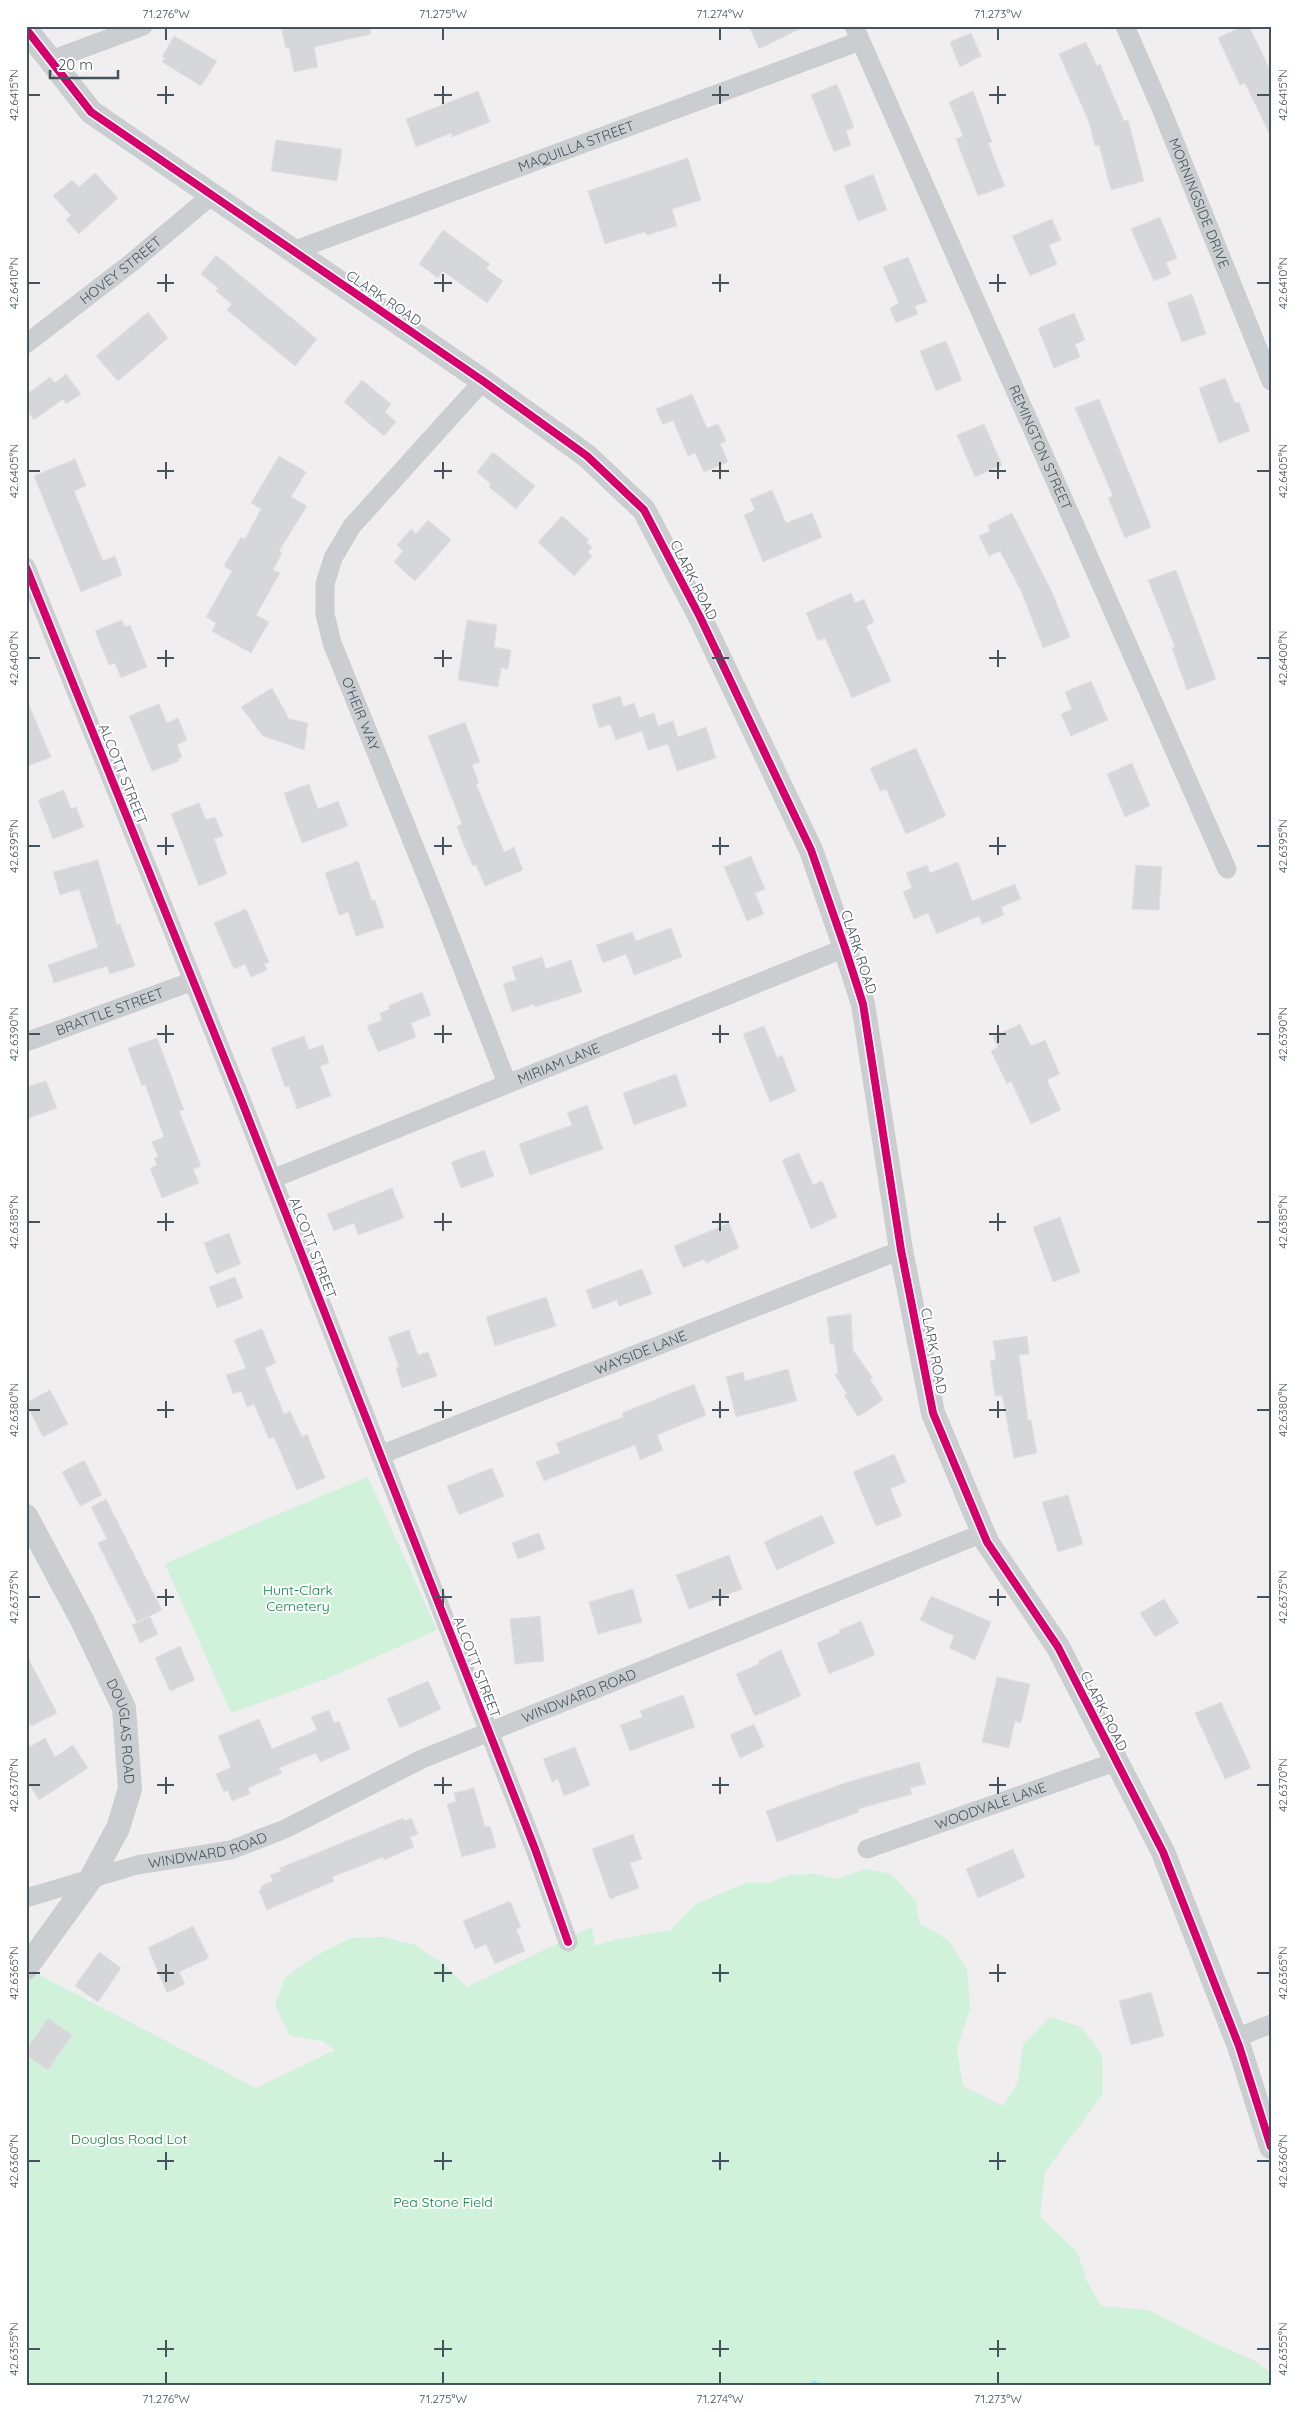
<svg xmlns="http://www.w3.org/2000/svg" width="1297" height="2412" font-family="Quicksand,sans-serif">
<style>
.green{fill:#d0f1da}
.lines{fill:none;stroke-linecap:round;stroke-linejoin:round}
.stream{stroke:#a0e8f4;stroke-width:7}
.building{fill:#d6d7d9;stroke:#e1e0e1}
.minor{stroke:#caced0;stroke-width:19}
.tertiary{stroke:#caced0;stroke-width:24}
.cycleway-casing{stroke:#fff;stroke-width:11}
.cycleway{stroke:#d6006c;stroke-width:8}
.ticks{fill:none;stroke:#44535d;stroke-width:2}
.labels{text-anchor:middle;dominant-baseline:central;stroke-width:4;stroke-linejoin:round;paint-order:stroke}
.street-label{font-size:14px;fill:#44535d;stroke:#fff}
.park-label{font-size:14px;fill:#0c8741;stroke:#fff}
.neatline{fill:none;stroke:#44535d;stroke-width:2}
.ticks-label{font-size:12px;text-anchor:middle;fill:#44535d}
</style>
<rect width="100%" height="100%" fill="#f0eeee"/>
<g class="green">
<polygon points="368,1477 437,1630 326,1679 231,1713 165,1564 259,1522"/>
<polygon points="866,1869 891,1874 916,1901 919,1923 948,1940 967,1970 970,2009 957,2049 963,2086 1003,2106 1017,2085 1023,2045 1050,2017 1081,2027 1102,2055 1103,2094 1045,2172 1040,2217 1077,2252 1088,2283 1101,2306 1148,2310 1205,2339 1253,2360 1271,2373 1271,2386 26,2386 26,1968 256,2088 335,2050 322,2041 290,2036 275,2005 285,1978 315,1956 351,1938 383,1937 415,1945 442,1963 467,1987 592,1927 595,1946 614,1940 671,1930 696,1904 748,1882 769,1883 789,1875 815,1874 837,1879"/>
</g>
<g class="lines">
<polyline class="stream" points="814,2384 817,2386"/>
</g>
<g class="building">
<polygon points="281,26 370,26 371,34 314,47 318,67 294,72 289,47 286,48"/>
<polygon points="749,26 806,26 759,49"/>
<polygon points="1243,26 1249,26 1271,72 1271,137 1245,83 1240,85 1218,38"/>
<polygon points="971,33 981,56 960,67 950,42"/>
<polygon points="174,36 217,61 201,86 162,62 165,58 162,57"/>
<polygon points="1086,42 1097,66 1100,64 1124,121 1128,120 1144,181 1111,190 1099,145 1095,146 1089,122 1059,54"/>
<polygon points="837,84 854,127 846,131 851,145 834,152 811,95"/>
<polygon points="478,91 490,122 452,137 451,133 416,147 406,119"/>
<polygon points="973,91 992,142 988,143 1005,186 978,196 956,139 963,136 949,102"/>
<polygon points="276,140 342,149 337,181 271,171"/>
<polygon points="688,158 701,200 672,209 677,226 647,235 645,232 605,244 588,191"/>
<polygon points="95,173 118,198 79,234 66,220 71,215 53,196 72,180 79,187"/>
<polygon points="873,174 887,210 858,221 844,186"/>
<polygon points="1160,217 1177,258 1166,263 1171,274 1154,281 1131,229"/>
<polygon points="1052,219 1061,240 1049,245 1057,264 1030,276 1012,236"/>
<polygon points="443,230 490,264 486,269 503,281 487,303 443,271 438,278 419,264"/>
<polygon points="216,255 317,339 295,366 227,310 232,304 216,291 218,288 201,274"/>
<polygon points="908,257 927,302 915,306 918,314 896,323 890,308 899,303 883,267"/>
<polygon points="1192,294 1206,334 1182,342 1167,303"/>
<polygon points="148,312 168,338 118,381 96,356"/>
<polygon points="1074,313 1085,340 1075,344 1080,357 1054,368 1038,328"/>
<polygon points="946,341 962,380 936,391 920,351"/>
<polygon points="66,374 81,394 66,404 63,399 34,420 26,409 26,395 50,377 55,383"/>
<polygon points="1225,378 1235,403 1239,402 1250,431 1219,443 1199,388"/>
<polygon points="362,380 391,404 385,412 396,422 384,436 344,402"/>
<polygon points="692,394 707,428 718,424 726,441 720,444 728,462 704,472 695,453 688,456 673,420 663,425 656,409"/>
<polygon points="1099,399 1151,527 1125,538 1108,498 1113,496 1075,408"/>
<polygon points="984,424 1002,465 975,477 957,435"/>
<polygon points="493,452 535,486 516,509 489,487 491,484 477,472"/>
<polygon points="279,456 306,472 291,497 307,506 279,551 282,553 273,570 280,573 256,615 269,622 251,653 212,631 216,623 206,617 232,571 224,566 241,537 245,539 261,509 251,503"/>
<polygon points="75,459 86,486 74,491 103,561 115,556 122,575 81,592 34,476"/>
<polygon points="772,490 786,523 812,513 822,537 763,562 744,515 755,510 750,499"/>
<polygon points="1012,513 1052,592 1070,637 1043,648 1022,593 1000,551 989,556 979,536 990,531 988,525"/>
<polygon points="562,516 589,540 586,542 592,547 588,552 592,556 574,576 538,542"/>
<polygon points="428,520 451,540 415,581 394,562 403,551 397,545 411,529 416,534"/>
<polygon points="1176,570 1216,679 1187,690 1172,648 1175,647 1148,580"/>
<polygon points="851,593 855,603 864,599 874,622 866,626 891,681 852,698 825,638 818,641 806,613"/>
<polygon points="122,620 125,627 130,625 147,667 121,678 115,663 109,665 95,631"/>
<polygon points="467,620 497,625 494,647 511,650 508,669 501,668 498,687 458,680"/>
<polygon points="1091,681 1108,720 1071,736 1061,714 1072,709 1065,692"/>
<polygon points="272,688 289,719 308,723 304,750 263,736 241,707"/>
<polygon points="620,696 623,707 634,703 639,718 654,713 658,726 673,721 678,737 706,727 716,758 677,771 668,744 648,750 642,731 616,740 610,724 599,728 592,705"/>
<polygon points="26,698 51,757 26,767"/>
<polygon points="159,704 167,723 178,718 187,740 177,745 182,757 178,759 179,761 152,771 129,716"/>
<polygon points="465,722 480,762 472,765 479,783 476,784 504,852 514,847 523,870 485,886 476,865 473,866 463,843 457,826 462,824 428,736"/>
<polygon points="916,748 946,816 906,834 886,789 880,791 870,768"/>
<polygon points="1132,763 1150,806 1125,817 1107,774"/>
<polygon points="309,784 318,809 338,801 348,826 302,843 284,793"/>
<polygon points="64,790 71,809 76,807 84,827 53,839 38,800"/>
<polygon points="199,803 206,820 215,817 223,836 214,839 227,874 199,886 171,814"/>
<polygon points="751,856 765,889 755,893 764,914 747,921 724,867"/>
<polygon points="98,860 117,925 120,924 135,966 110,974 107,966 54,983 48,965 98,947 79,889 60,895 53,872"/>
<polygon points="358,861 372,901 375,900 384,927 356,936 348,912 339,915 325,873"/>
<polygon points="958,862 972,901 1015,884 1021,899 1001,907 1004,915 982,924 979,916 937,934 928,913 914,919 903,892 912,888 906,873 927,865 930,873"/>
<polygon points="1136,865 1162,867 1159,910 1132,909"/>
<polygon points="246,909 269,962 264,964 267,970 251,977 245,964 234,969 214,923"/>
<polygon points="671,928 682,957 634,975 626,954 603,963 596,945 632,932 636,941"/>
<polygon points="542,957 546,969 571,960 582,992 535,1007 534,1004 512,1012 503,984 516,980 512,967"/>
<polygon points="422,992 431,1015 411,1023 416,1037 378,1052 367,1026 382,1020 380,1013 390,1009 388,1006"/>
<polygon points="1020,1024 1031,1046 1045,1040 1060,1074 1047,1080 1061,1110 1031,1124 1011,1081 1007,1084 991,1051 998,1047 993,1037"/>
<polygon points="764,1026 777,1058 782,1055 796,1091 770,1102 743,1034"/>
<polygon points="304,1036 309,1050 323,1045 329,1063 320,1066 331,1096 297,1109 289,1086 285,1087 271,1048"/>
<polygon points="157,1038 184,1110 179,1111 201,1166 193,1169 199,1183 162,1198 150,1168 157,1165 154,1158 158,1157 152,1142 164,1137 145,1084 142,1086 128,1048"/>
<polygon points="676,1074 687,1106 634,1125 623,1093"/>
<polygon points="46,1081 57,1108 26,1119 26,1087"/>
<polygon points="587,1105 603,1149 530,1175 519,1144 572,1125 567,1113"/>
<polygon points="484,1150 494,1176 461,1188 451,1162"/>
<polygon points="799,1153 813,1185 822,1181 837,1217 811,1229 782,1160"/>
<polygon points="392,1188 404,1218 358,1235 354,1223 334,1231 327,1214"/>
<polygon points="1060,1217 1080,1272 1053,1282 1033,1227"/>
<polygon points="729,1223 739,1248 706,1263 704,1259 683,1268 674,1246"/>
<polygon points="229,1233 241,1264 216,1274 204,1243"/>
<polygon points="642,1269 652,1294 619,1306 617,1300 593,1309 586,1290"/>
<polygon points="235,1277 243,1298 217,1308 209,1287"/>
<polygon points="546,1297 556,1326 495,1346 486,1317"/>
<polygon points="851,1314 853,1350 872,1377 870,1379 883,1400 858,1417 844,1395 847,1394 835,1375 838,1373 834,1344 830,1344 827,1317"/>
<polygon points="262,1329 276,1363 265,1368 284,1414 290,1411 302,1437 307,1434 325,1478 297,1490 274,1437 269,1439 254,1404 247,1407 241,1391 233,1394 226,1375 246,1368 234,1340"/>
<polygon points="409,1330 418,1355 428,1352 437,1376 402,1388 396,1368 399,1367 388,1337"/>
<polygon points="1027,1336 1029,1354 1019,1355 1028,1420 1031,1420 1037,1453 1014,1458 1002,1395 995,1396 990,1361 996,1360 993,1341"/>
<polygon points="788,1369 797,1401 736,1417 726,1377 743,1372 745,1381"/>
<polygon points="694,1384 706,1415 657,1435 663,1450 640,1460 635,1445 544,1481 536,1462 560,1453 556,1443 623,1417 622,1413"/>
<polygon points="50,1390 68,1424 43,1437 26,1403"/>
<polygon points="894,1454 906,1482 890,1489 902,1516 876,1526 853,1472"/>
<polygon points="84,1460 102,1495 80,1506 62,1472"/>
<polygon points="492,1468 504,1496 459,1515 447,1486"/>
<polygon points="1068,1495 1083,1544 1058,1552 1042,1502"/>
<polygon points="106,1499 162,1610 137,1622 98,1543 107,1539 91,1507"/>
<polygon points="822,1515 835,1543 777,1570 764,1542"/>
<polygon points="539,1533 545,1549 518,1559 512,1543"/>
<polygon points="729,1555 742,1589 689,1609 676,1575"/>
<polygon points="633,1589 642,1622 598,1634 589,1602"/>
<polygon points="931,1596 991,1622 975,1660 949,1648 954,1636 920,1620"/>
<polygon points="1164,1599 1179,1623 1155,1637 1140,1613"/>
<polygon points="540,1616 544,1661 515,1664 510,1619"/>
<polygon points="150,1617 158,1634 140,1643 132,1625"/>
<polygon points="861,1621 875,1655 829,1674 817,1643 840,1633 839,1630"/>
<polygon points="180,1646 195,1680 170,1691 155,1658"/>
<polygon points="781,1650 801,1696 755,1716 736,1674 759,1664 758,1661"/>
<polygon points="26,1654 57,1713 31,1726 26,1716"/>
<polygon points="997,1677 1030,1684 1021,1723 1015,1721 1009,1748 982,1742"/>
<polygon points="428,1681 441,1709 400,1728 387,1699"/>
<polygon points="683,1695 695,1727 630,1751 620,1725 643,1717 640,1711"/>
<polygon points="1221,1702 1251,1768 1225,1779 1195,1713"/>
<polygon points="329,1710 334,1723 339,1721 350,1749 320,1762 316,1753 279,1768 282,1773 248,1788 250,1794 232,1801 228,1790 224,1792 216,1774 231,1767 218,1736 259,1719 272,1749 317,1730 311,1717"/>
<polygon points="754,1724 764,1747 740,1758 730,1735"/>
<polygon points="45,1738 55,1757 73,1745 88,1768 39,1800 26,1779 26,1749"/>
<polygon points="575,1747 590,1785 564,1796 558,1779 552,1782 543,1759"/>
<polygon points="919,1762 926,1784 910,1788 912,1794 858,1809 859,1812 777,1842 766,1811 848,1782"/>
<polygon points="474,1788 485,1827 490,1826 496,1847 462,1857 447,1804 456,1801 454,1793"/>
<polygon points="403,1818 404,1821 411,1818 418,1834 410,1837 414,1847 384,1860 383,1857 332,1877 334,1881 267,1910 259,1891 262,1889 261,1886 273,1881 270,1875 281,1871 280,1868"/>
<polygon points="633,1834 642,1859 630,1863 639,1888 610,1899 592,1849"/>
<polygon points="1013,1849 1025,1877 978,1898 966,1869"/>
<polygon points="510,1901 521,1927 516,1929 525,1951 495,1964 486,1944 475,1949 463,1921"/>
<polygon points="193,1926 209,1958 179,1972 185,1984 167,1993 148,1948"/>
<polygon points="99,1952 121,1968 98,2002 75,1986"/>
<polygon points="1151,1992 1164,2036 1131,2045 1119,2001"/>
<polygon points="48,2018 72,2035 48,2070 26,2055 26,2050"/>
</g>
<g class="lines">
<g class="minor">
<path id="s1" d="M854,26L1227,869"/>
<path id="s2" d="M1125,26L1160,106L1271,381"/>
<polyline points="51,60 143,26"/>
<path id="s3" d="M293,251L860,41"/>
<path id="s4" d="M26,344L131,263L212,195"/>
<path id="s5" d="M483,381L352,526L333,558L325,584V614L332,643L440,910L507,1083"/>
<polyline points="26,567 242,1102 535,1849 568,1942"/>
<path id="s6" d="M26,1042L193,981"/>
<path id="s7" d="M272,1179L845,948"/>
<path id="s8" d="M380,1455L901,1250"/>
<path id="s9" d="M867,1849L1115,1762"/>
<path id="s10" d="M26,1898L137,1865L231,1850L285,1829L422,1759L983,1533"/>
<polyline points="1236,2038 1271,2024"/>
</g>
<g class="tertiary">
<polyline points="26,29 91,112 483,381 587,456 644,510 700,617 811,850 845,948 863,1004 901,1250 933,1413 987,1542 1058,1647 1163,1852 1239,2046 1271,2147"/>
<path id="s11" d="M26,1516L82,1620L124,1708L130,1789L118,1828L90,1880L26,1968"/>
</g>
<g class="cycleway-casing">
<g id="cycleway">
<polyline points="26,29 91,112 483,381 587,456 644,510 700,617 811,850 845,948 863,1004 901,1250 933,1413 987,1542 1058,1647 1163,1852 1239,2046 1271,2147"/>
<polyline points="26,567 242,1102 535,1849 568,1942"/>
</g>
</g>
<use href="#cycleway" class="cycleway"/>
</g>
<path class="ticks" d="M166,28V40M443,28V40M720,28V40M998,28V40M166,86V104M443,86V104M720,86V104M998,86V104M28,95H40M157,95H174M434,95H452M712,95H729M989,95H1006M1257,95H1270M166,274V292M443,274V292M720,274V292M998,274V292M28,283H40M157,283H174M434,283H452M712,283H729M989,283H1006M1257,283H1270M166,462V479M443,462V479M720,462V479M998,462V479M28,471H40M157,471H174M434,471H452M712,471H729M989,471H1006M1257,471H1270M166,650V667M443,650V667M720,650V667M998,650V667M28,658H40M157,658H174M434,658H452M712,658H729M989,658H1006M1257,658H1270M166,837V855M443,837V855M720,837V855M998,837V855M28,846H40M157,846H174M434,846H452M712,846H729M989,846H1006M1257,846H1270M166,1025V1043M443,1025V1043M720,1025V1043M998,1025V1043M28,1034H40M157,1034H174M434,1034H452M712,1034H729M989,1034H1006M1257,1034H1270M166,1213V1231M443,1213V1231M720,1213V1231M998,1213V1231M28,1222H40M157,1222H174M434,1222H452M712,1222H729M989,1222H1006M1257,1222H1270M166,1401V1418M443,1401V1418M720,1401V1418M998,1401V1418M28,1410H40M157,1410H174M434,1410H452M712,1410H729M989,1410H1006M1257,1410H1270M166,1589V1606M443,1589V1606M720,1589V1606M998,1589V1606M28,1597H40M157,1597H174M434,1597H452M712,1597H729M989,1597H1006M1257,1597H1270M166,1777V1794M443,1777V1794M720,1777V1794M998,1777V1794M28,1785H40M157,1785H174M434,1785H452M712,1785H729M989,1785H1006M1257,1785H1270M166,1964V1982M443,1964V1982M720,1964V1982M998,1964V1982M28,1973H40M157,1973H174M434,1973H452M712,1973H729M989,1973H1006M1257,1973H1270M166,2152V2170M443,2152V2170M720,2152V2170M998,2152V2170M28,2161H40M157,2161H174M434,2161H452M712,2161H729M989,2161H1006M1257,2161H1270M166,2340V2357M443,2340V2357M720,2340V2357M998,2340V2357M28,2349H40M157,2349H174M434,2349H452M712,2349H729M989,2349H1006M1257,2349H1270M166,2372V2384M443,2372V2384M720,2372V2384M998,2372V2384"/>
<g class="labels">
<g class="street-label">
<text stroke="none"><textPath href="#s3" startOffset="302">MAQUILLA STREET</textPath></text>
<text stroke="none"><textPath href="#s2" startOffset="192">MORNINGSIDE DRIVE</textPath></text>
<text stroke="none"><textPath href="#s4" startOffset="120">HOVEY STREET</textPath></text>
<text transform="translate(384 298) rotate(34)">CLARK ROAD</text>
<text stroke="none"><textPath href="#s1" startOffset="461">REMINGTON STREET</textPath></text>
<text transform="translate(694 580) rotate(63)">CLARK ROAD</text>
<text stroke="none"><textPath href="#s5" startOffset="396">O'HEIR WAY</textPath></text>
<text transform="translate(123 774) rotate(68)">ALCOTT STREET</text>
<text transform="translate(859 952) rotate(72)">CLARK ROAD</text>
<text stroke="none"><textPath href="#s6" startOffset="89">BRATTLE STREET</textPath></text>
<text stroke="none"><textPath href="#s7" startOffset="309">MIRIAM LANE</textPath></text>
<text transform="translate(313 1248) rotate(69)">ALCOTT STREET</text>
<text transform="translate(934 1351) rotate(79)">CLARK ROAD</text>
<text stroke="none"><textPath href="#s8" startOffset="280">WAYSIDE LANE</textPath></text>
<text transform="translate(477 1667) rotate(69)">ALCOTT STREET</text>
<text stroke="none"><textPath href="#s10" startOffset="592">WINDWARD ROAD</textPath></text>
<text transform="translate(1104 1711) rotate(63)">CLARK ROAD</text>
<text stroke="none"><textPath href="#s11" startOffset="238">DOUGLAS ROAD</textPath></text>
<text stroke="none"><textPath href="#s9" startOffset="131">WOODVALE LANE</textPath></text>
<text stroke="none"><textPath href="#s10" startOffset="188">WINDWARD ROAD</textPath></text>
</g>
<g class="park-label">
<text x="298" y="1590">Hunt-Clark<tspan x="298" dy="16">Cemetery</tspan></text>
<text x="129" y="2139">Douglas Road Lot</text>
<text x="443" y="2202">Pea Stone Field</text>
</g>
</g>
<rect width="1297" height="2412" fill="none" stroke="#ffffff" stroke-width="55"/>
<path d="M50 70v8h68v-8" fill="none" stroke="#44535d" stroke-width="2.5"/>
<text x="58" y="70" font-size="15" fill="#44535d" stroke="#ffffff" stroke-width="4" paint-order="stroke">20 m</text>
<rect x="28" y="28" width="1242" height="2356" class="neatline"/>
<g class="ticks-label">
<text x="166" y="18">71.276°W</text>
<text x="443" y="18">71.275°W</text>
<text x="720" y="18">71.274°W</text>
<text x="998" y="18">71.273°W</text>
<text transform="translate(14 95) rotate(-90)" y="4">42.6415°N</text>
<text transform="translate(1283 95) rotate(-90)" y="4">42.6415°N</text>
<text transform="translate(14 283) rotate(-90)" y="4">42.6410°N</text>
<text transform="translate(1283 283) rotate(-90)" y="4">42.6410°N</text>
<text transform="translate(14 471) rotate(-90)" y="4">42.6405°N</text>
<text transform="translate(1283 471) rotate(-90)" y="4">42.6405°N</text>
<text transform="translate(14 658) rotate(-90)" y="4">42.6400°N</text>
<text transform="translate(1283 658) rotate(-90)" y="4">42.6400°N</text>
<text transform="translate(14 846) rotate(-90)" y="4">42.6395°N</text>
<text transform="translate(1283 846) rotate(-90)" y="4">42.6395°N</text>
<text transform="translate(14 1034) rotate(-90)" y="4">42.6390°N</text>
<text transform="translate(1283 1034) rotate(-90)" y="4">42.6390°N</text>
<text transform="translate(14 1222) rotate(-90)" y="4">42.6385°N</text>
<text transform="translate(1283 1222) rotate(-90)" y="4">42.6385°N</text>
<text transform="translate(14 1410) rotate(-90)" y="4">42.6380°N</text>
<text transform="translate(1283 1410) rotate(-90)" y="4">42.6380°N</text>
<text transform="translate(14 1597) rotate(-90)" y="4">42.6375°N</text>
<text transform="translate(1283 1597) rotate(-90)" y="4">42.6375°N</text>
<text transform="translate(14 1785) rotate(-90)" y="4">42.6370°N</text>
<text transform="translate(1283 1785) rotate(-90)" y="4">42.6370°N</text>
<text transform="translate(14 1973) rotate(-90)" y="4">42.6365°N</text>
<text transform="translate(1283 1973) rotate(-90)" y="4">42.6365°N</text>
<text transform="translate(14 2161) rotate(-90)" y="4">42.6360°N</text>
<text transform="translate(1283 2161) rotate(-90)" y="4">42.6360°N</text>
<text transform="translate(14 2349) rotate(-90)" y="4">42.6355°N</text>
<text transform="translate(1283 2349) rotate(-90)" y="4">42.6355°N</text>
<text x="166" y="2403">71.276°W</text>
<text x="443" y="2403">71.275°W</text>
<text x="720" y="2403">71.274°W</text>
<text x="998" y="2403">71.273°W</text>
</g>
</svg>
